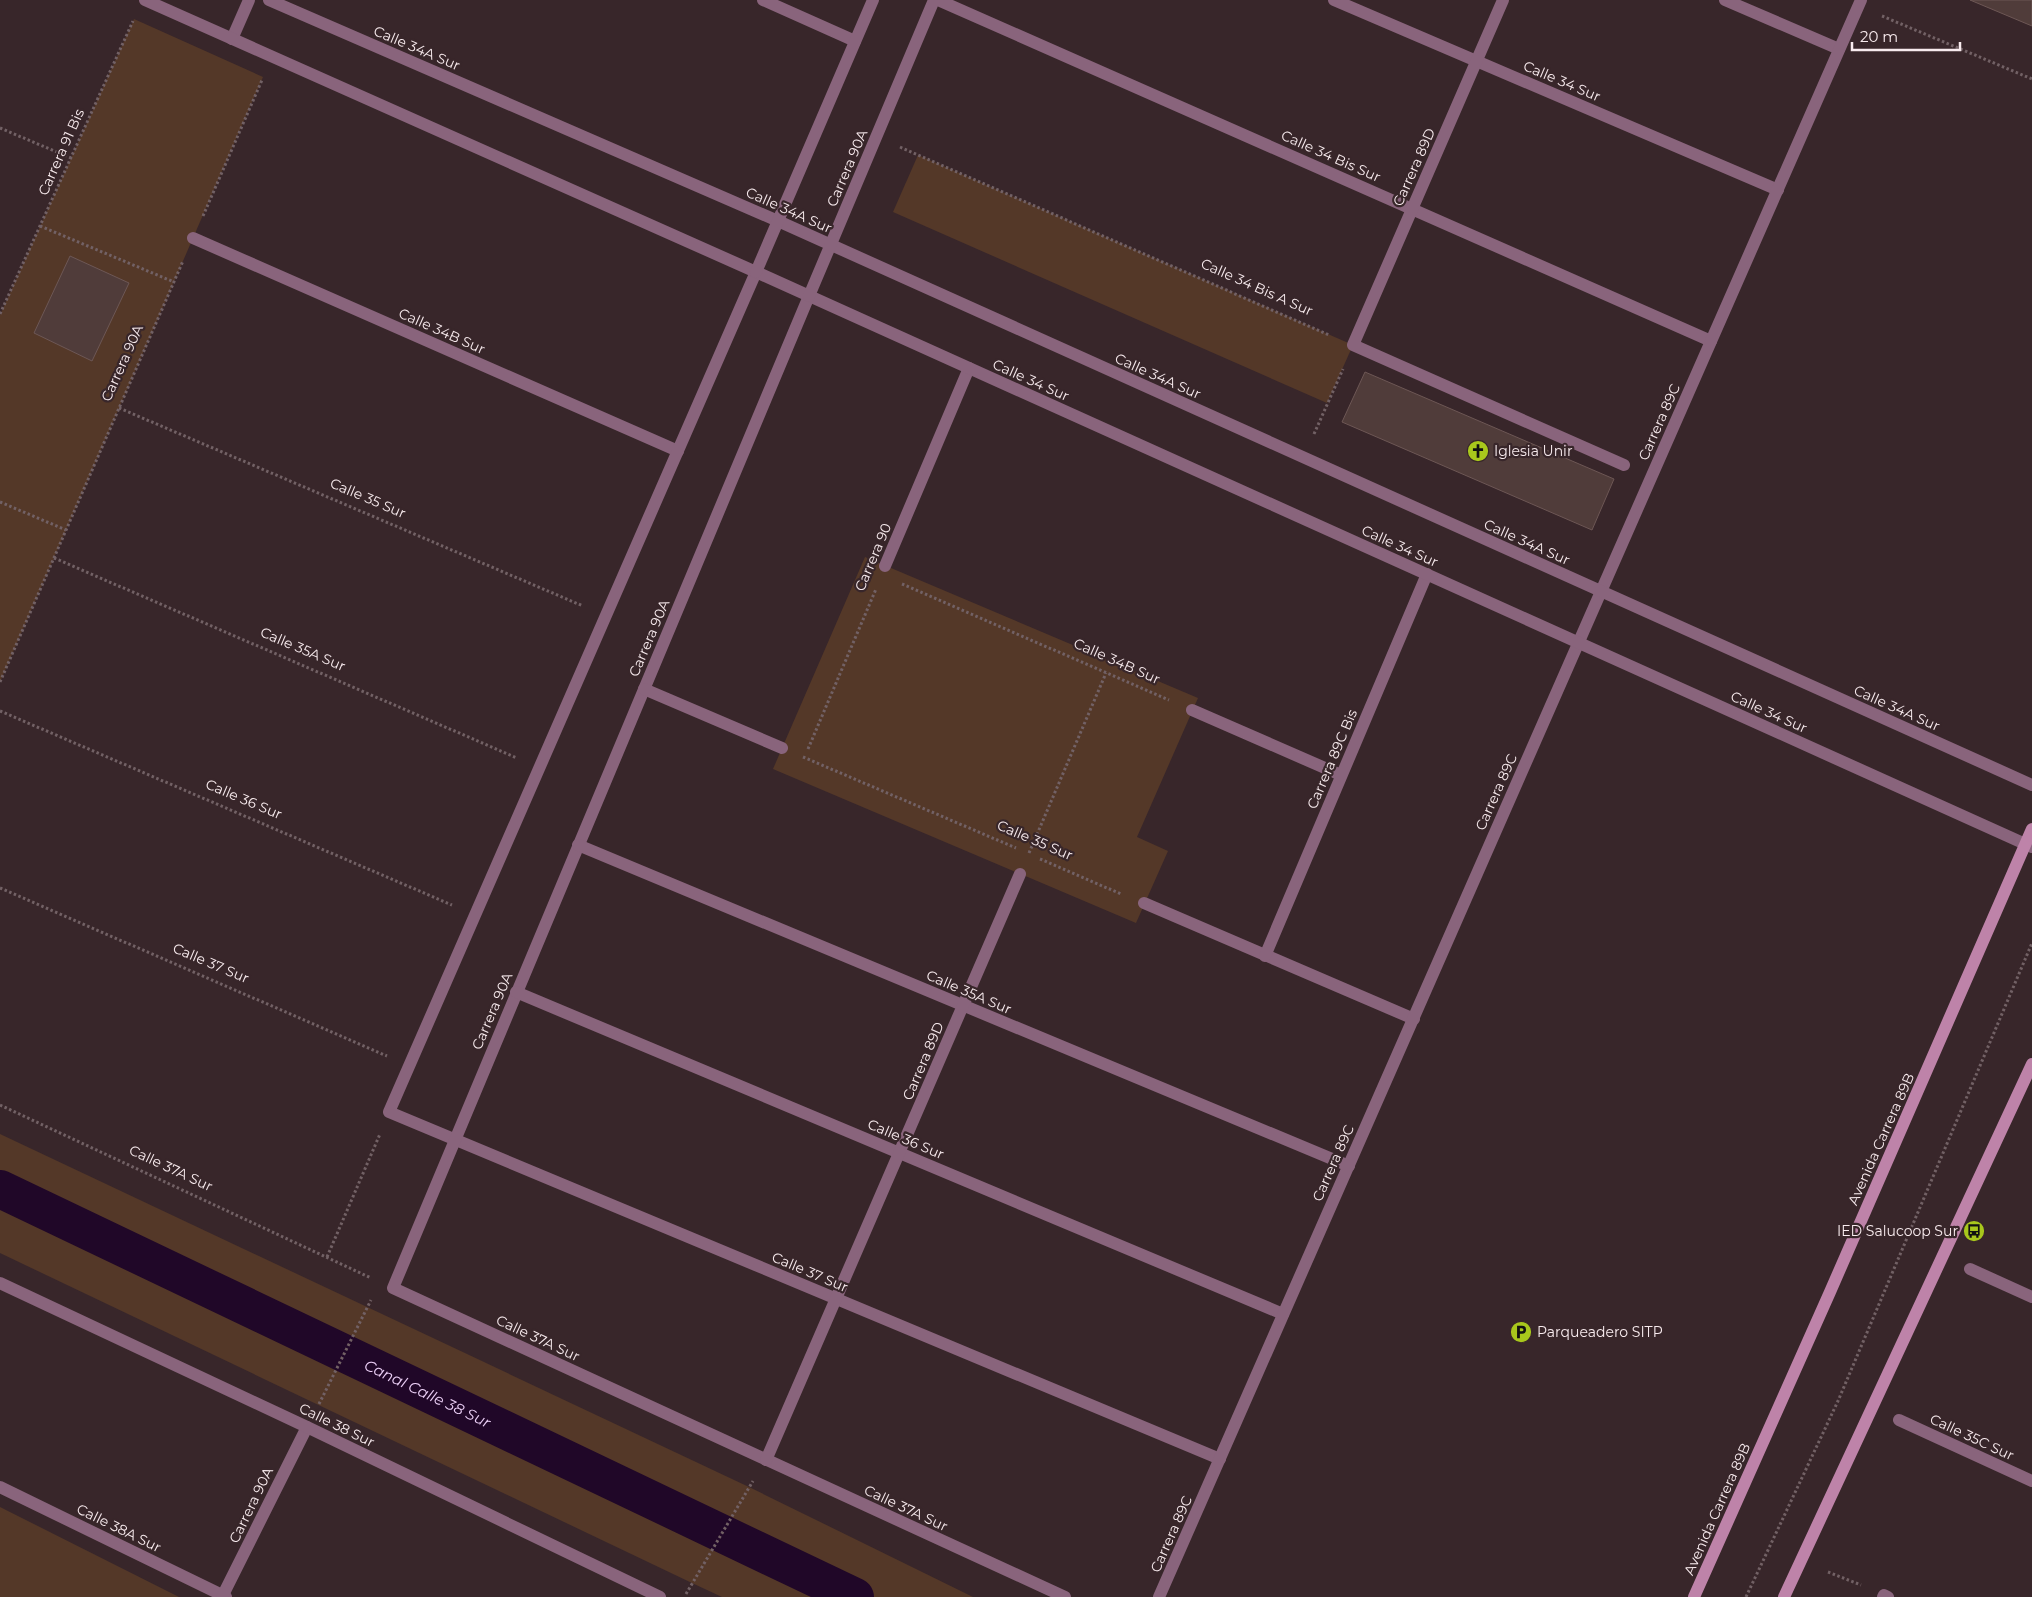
<svg xmlns="http://www.w3.org/2000/svg" width="2032" height="1597" font-family="Montserrat,sans-serif">
<style>
.green{fill:#543828}
.lines{fill:none;stroke-linecap:round;stroke-linejoin:round}
.canal{stroke:#200728;stroke-width:38}
.building{fill:#503c3a;stroke:#6d5755}
.path{stroke:#726165;stroke-width:3;stroke-dasharray:2.5 2.5;stroke-linecap:butt}
.minor{stroke:#89647c;stroke-width:12}
.tertiary{stroke:#89647c;stroke-width:12}
.secondary{stroke:#be83a9;stroke-width:12}
.labels{text-anchor:middle;dominant-baseline:central;stroke-width:4.5;stroke-linejoin:round;paint-order:stroke}
.street-label{font-size:14px;fill:#f8ebee;stroke:#38262a}
.poi-label{font-size:14px;fill:#f8ebee;stroke:#38262a;text-anchor:start}
.water-label{font-size:15px;font-style:italic;fill:#ecd0f7;stroke:#38262a}
</style>
<rect width="100%" height="100%" fill="#38262a"/>
<g class="green">
<polygon points="134,19 263,77 0,682 0,315"/>
<polygon points="918,155 1353,345 1327,403 893,212"/>
<polygon points="865,557 1198,698 1137,837 1168,851 1136,923 773,769"/>
<polygon points="0,1134 749,1487 973,1597 722,1597 692,1583 0,1253"/>
<polygon points="0,1507 179,1597 0,1597"/>
</g>
<g class="lines">
<path class="canal" id="s1" d="M0,1189L855,1597"/>
</g>
<g class="building">
<polygon points="1970,0 2032,0 2032,26"/>
<polygon points="70,256 129,283 92,361 34,333"/>
<polygon points="1365,372 1614,479 1592,530 1342,422"/>
</g>
<g class="lines">
<g class="path">
<polyline points="1882,16 2032,79"/>
<polyline points="0,128 71,158"/>
<polyline points="900,147 1329,335"/>
<polyline points="203,216 262,80"/>
<polyline points="40,226 174,282"/>
<polyline points="0,314 133,21"/>
<polyline points="119,408 583,606"/>
<polyline points="1314,434 1343,369"/>
<polyline points="0,502 66,530"/>
<polyline points="54,558 517,758"/>
<polyline points="902,584 1169,700"/>
<polyline points="0,682 183,261"/>
<polyline points="0,711 452,905"/>
<polyline points="808,749 876,589"/>
<polyline points="803,757 1016,848"/>
<polyline points="1029,853 1106,673"/>
<polyline points="1040,859 1121,894"/>
<polyline points="0,888 387,1056"/>
<polyline points="0,1105 371,1278"/>
<polyline points="327,1257 380,1134"/>
<polyline points="319,1404 371,1300"/>
<polyline points="1828,1572 1861,1585"/>
<polyline points="686,1594 753,1481"/>
<polyline points="1746,1597 1838,1401 2032,943"/>
</g>
<g class="minor">
<polyline points="269,0 778,221"/>
<polyline points="763,0 855,41"/>
<polyline points="938,0 1711,341"/>
<polyline points="1334,0 1778,190"/>
<polyline points="1503,0 1353,345 1624,465"/>
<polyline points="1725,0 1839,49"/>
<polyline points="232,39 249,0"/>
<polyline points="193,238 678,451"/>
<polyline points="756,272 389,1112 1220,1459"/>
<polyline points="809,296 393,1288 1065,1597"/>
<polyline points="885,566 969,368"/>
<polyline points="644,689 782,748"/>
<polyline points="1192,710 1341,775"/>
<polyline points="578,845 1349,1166"/>
<polyline points="1144,903 1414,1019"/>
<polyline points="1265,956 1427,574"/>
<polyline points="516,992 1283,1314"/>
<polyline points="1970,1269 2032,1297"/>
<polyline points="1899,1420 2032,1481"/>
<polyline points="766,1460 1020,874"/>
<polyline points="0,1487 226,1597"/>
<polyline points="222,1597 307,1427"/>
<polyline points="1159,1597 1861,0"/>
<polyline points="1883,1597 1884,1595 1888,1597"/>
</g>
<g class="tertiary">
<polyline points="145,0 756,272 2032,847"/>
<polyline points="778,221 2032,785"/>
<polyline points="756,272 873,0"/>
<polyline points="809,296 934,0"/>
<polyline points="0,1283 307,1427 660,1597"/>
</g>
<g class="secondary">
<polyline points="1694,1597 1830,1292 2032,829"/>
<polyline points="1784,1597 2032,1064"/>
</g>
</g>
<defs>
<g id="church-disc" transform="scale(1.125)"><circle r="9.5" fill="#a8c71c" stroke="#38262a"/><path d="M-1.2-6h2.4v3.5h3.3v2.4h-3.3V6h-2.4V-.1h-3.3v-2.4h3.3Z" fill="#111"/></g>
<g id="bus-disc" transform="scale(1.125)"><circle r="9.5" fill="#a8c71c" stroke="#38262a"/><path d="M-5-6H5V4H4V6H2V4H-2V6H-4V4H-5ZM-3.5-4V0h7V-4ZM-3.5 1.2v1.5H-2V1.2ZM2 1.2v1.5H3.5V1.2Z" fill="#111"/></g>
<g id="parking-disc" transform="scale(1.125)"><circle r="9.5" fill="#a8c71c" stroke="#38262a"/><path d="M-3.5-5.5H1a3.5 3.5 0 0 1 0 7H-1V5.5H-3.5ZM-1-3.4V-.6H.8a1.4 1.4 0 0 0 0-2.8Z" fill="#111"/></g>
</defs>
<g fill-rule="evenodd">
<use href="#church-disc" x="1478" y="451"/>
<use href="#bus-disc" x="1974" y="1231"/>
<use href="#parking-disc" x="1521" y="1332"/>
</g>
<g class="labels">
<g class="street-label">
<text transform="translate(417 48) rotate(23)">Calle 34A Sur</text>
<text transform="translate(1562 81) rotate(23)">Calle 34 Sur</text>
<text transform="translate(61 152) rotate(-66)">Carrera 91 Bis</text>
<text transform="translate(1331 156) rotate(24)">Calle 34 Bis Sur</text>
<text transform="translate(1414 167) rotate(-66)">Carrera 89D</text>
<text transform="translate(847 168) rotate(-67)">Carrera 90A</text>
<text transform="translate(789 210) rotate(24)">Calle 34A Sur</text>
<text transform="translate(1257 287) rotate(24)">Calle 34 Bis A Sur</text>
<text transform="translate(442 331) rotate(24)">Calle 34B Sur</text>
<text transform="translate(122 363) rotate(-66)">Carrera 90A</text>
<text transform="translate(1158 376) rotate(24)">Calle 34A Sur</text>
<text transform="translate(1031 380) rotate(24)">Calle 34 Sur</text>
<text transform="translate(1659 422) rotate(-66)">Carrera 89C</text>
<text transform="translate(368 498) rotate(23)">Calle 35 Sur</text>
<text transform="translate(1527 542) rotate(24)">Calle 34A Sur</text>
<text transform="translate(1400 546) rotate(24)">Calle 34 Sur</text>
<text transform="translate(873 557) rotate(-67)">Carrera 90</text>
<text transform="translate(649 638) rotate(-67)">Carrera 90A</text>
<text transform="translate(303 649) rotate(23)">Calle 35A Sur</text>
<text transform="translate(1117 661) rotate(24)">Calle 34B Sur</text>
<text transform="translate(1897 708) rotate(24)">Calle 34A Sur</text>
<text transform="translate(1769 712) rotate(24)">Calle 34 Sur</text>
<text transform="translate(1332 759) rotate(-67)">Carrera 89C Bis</text>
<text transform="translate(1496 792) rotate(-66)">Carrera 89C</text>
<text transform="translate(244 799) rotate(23)">Calle 36 Sur</text>
<text transform="translate(1035 840) rotate(23)">Calle 35 Sur</text>
<text transform="translate(211 963) rotate(23)">Calle 37 Sur</text>
<text transform="translate(969 992) rotate(23)">Calle 35A Sur</text>
<text transform="translate(492 1011) rotate(-67)">Carrera 90A</text>
<text transform="translate(923 1061) rotate(-67)">Carrera 89D</text>
<text transform="translate(906 1139) rotate(23)">Calle 36 Sur</text>
<text transform="translate(1881 1139) rotate(-66)">Avenida Carrera 89B</text>
<text transform="translate(1333 1163) rotate(-66)">Carrera 89C</text>
<text transform="translate(171 1168) rotate(25)">Calle 37A Sur</text>
<text transform="translate(810 1272) rotate(23)">Calle 37 Sur</text>
<text transform="translate(538 1338) rotate(25)">Calle 37A Sur</text>
<text transform="translate(337 1425) rotate(26)">Calle 38 Sur</text>
<text transform="translate(1972 1437) rotate(25)">Calle 35C Sur</text>
<text transform="translate(251 1505) rotate(-64)">Carrera 90A</text>
<text transform="translate(906 1508) rotate(25)">Calle 37A Sur</text>
<text transform="translate(1717 1509) rotate(-66)">Avenida Carrera 89B</text>
<text transform="translate(119 1528) rotate(26)">Calle 38A Sur</text>
<text transform="translate(1171 1534) rotate(-66)">Carrera 89C</text>
</g>
<g class="poi-label">
<text x="1494" y="451">Iglesia Unir</text>
<text x="1958" y="1231" text-anchor="end">IED Salucoop Sur</text>
<text x="1537" y="1332">Parqueadero SITP</text>
</g>
<g class="water-label">
<text stroke="none"><textPath href="#s1" startOffset="474">Canal Calle 38 Sur</textPath></text>
</g>
</g>
<path d="M1852 42v8h108v-8" fill="none" stroke="#f8ebee" stroke-width="2.5"/>
<text x="1860" y="42" font-size="15" fill="#f8ebee" stroke="#38262a" stroke-width="4" paint-order="stroke">20 m</text>
</svg>
